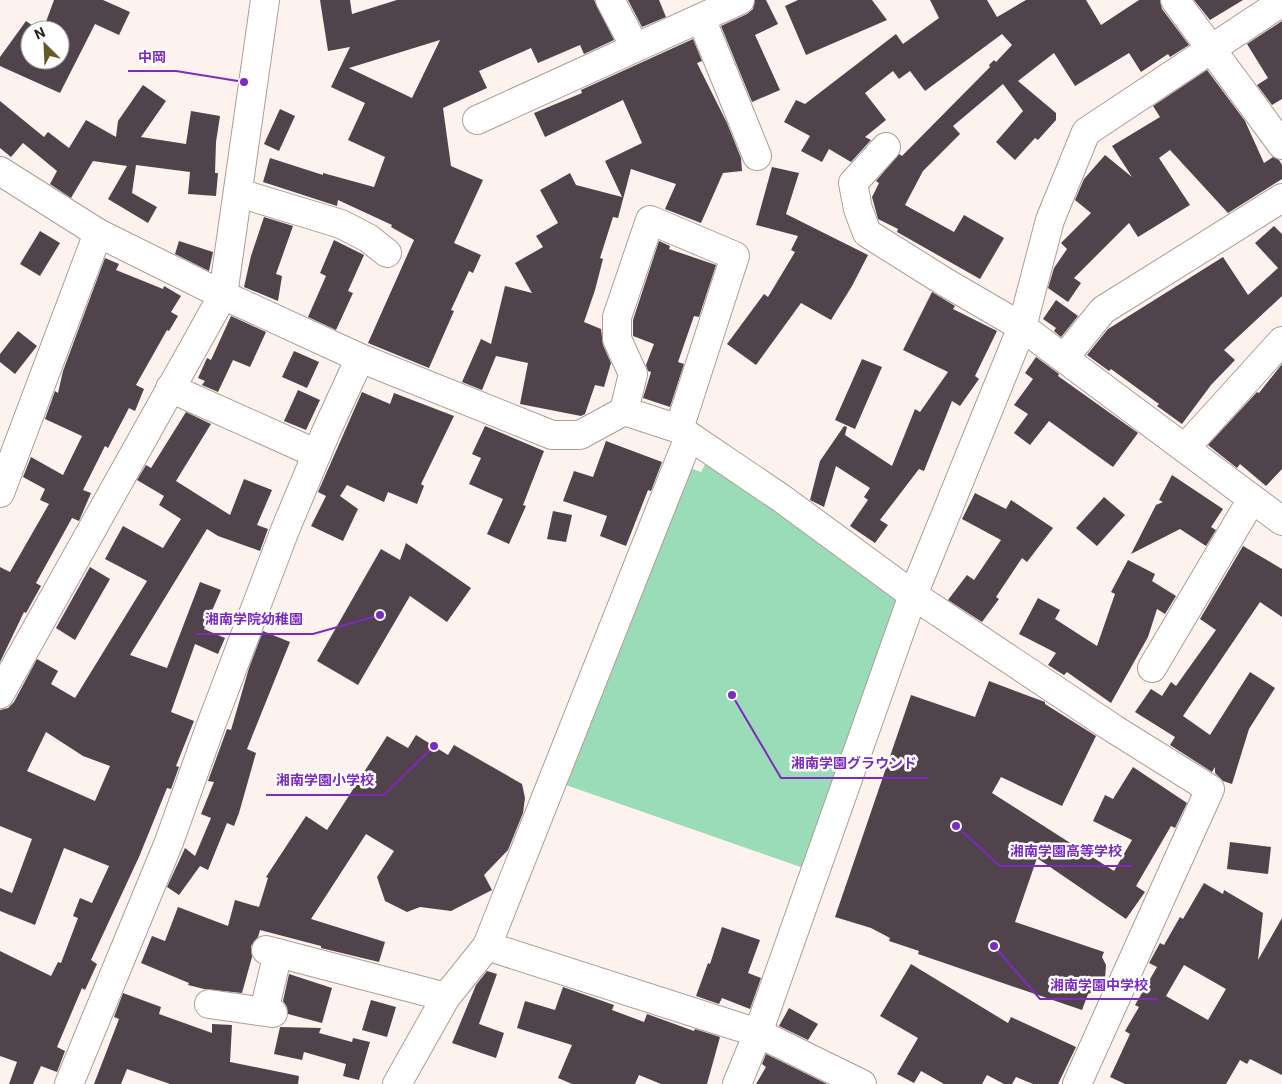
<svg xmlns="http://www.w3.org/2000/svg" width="1282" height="1084" font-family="Roboto,'Noto Sans JP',sans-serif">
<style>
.green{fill:#9bdcb8}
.building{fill:#51434b;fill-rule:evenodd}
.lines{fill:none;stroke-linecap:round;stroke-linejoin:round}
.minor-casing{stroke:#ad9c95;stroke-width:30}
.minor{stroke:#fff;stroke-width:28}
.leader{fill:none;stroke:#7b2cbf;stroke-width:2}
.callout-dot{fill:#7b2cbf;stroke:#fff;stroke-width:2}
.callout-label{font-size:14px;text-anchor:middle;font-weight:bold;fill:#7b2cbf;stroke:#fff;stroke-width:5;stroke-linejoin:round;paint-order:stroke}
</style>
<rect width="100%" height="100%" fill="#fdf2ed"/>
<polygon class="green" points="706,462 893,591 899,605 809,870 563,784 690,468 701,472"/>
<g class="building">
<polygon points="54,0 103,0 130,12 119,35 95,24 60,93 0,66 0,57 26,21 39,30 30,30 30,60 60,60 60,30 43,30"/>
<path d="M320,0H350L352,14L397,0H594L614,40L584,54L580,45L538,63L531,48L479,71L487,88L443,108L451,166L483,180L454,243L481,255L473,273L469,271L451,310L454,311L429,368L368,343L414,240L391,227L392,225L338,200L337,206L263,182L270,158L323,175V173L374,187L385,157L348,140L365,103L331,87L350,47L328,51ZM440,40L412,98L349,68Z"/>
<polygon points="628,0 659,0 666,17 642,27"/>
<polygon points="755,0 766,0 778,24 755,35 780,90 752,102 721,26 747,14 753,9"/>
<polygon points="798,0 872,0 887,20 806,55 785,6"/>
<polygon points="930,0 987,0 997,17 1026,0 1086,0 1101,25 1139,0 1160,0 1162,9 1189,45 1170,57 1168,54 1141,72 1129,53 1075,86 1054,53 1018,81 1056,113 1056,120 1038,140 1035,138 1015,160 996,142 1023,111 1003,84 953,126 960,134 923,171 905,205 954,232 964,215 1004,238 980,279 897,232 898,229 878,219 872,197 879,183 876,181 899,154 902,156 990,67 989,65 994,60 996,62 1012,45 1002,34 925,91 910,71 899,79 893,71 865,93 886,120 865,137 871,140 851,162 829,149 822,162 801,151 810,136 784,122 796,100 805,104 896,34 903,44 939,18"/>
<polygon points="1194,0 1243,0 1210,20"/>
<polygon points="1282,21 1282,99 1272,105 1257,85 1268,78 1247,44"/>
<polygon points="693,39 702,61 697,63 727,123 741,158 742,171 723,173 701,223 665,209 676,184 631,169 618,218 613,217 600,258 603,259 595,290 584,322 601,329 603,345 611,363 604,387 595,385 585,414 581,416 520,404 528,363 496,356 482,390 462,382 481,339 491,344 505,286 532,293 515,263 543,247 536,236 558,223 540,190 570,173 576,185 622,197 605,161 642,143 623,100 545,137 534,113 582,93 581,90"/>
<polygon points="1207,70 1245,121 1264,163 1273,157 1279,160 1282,165 1282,179 1228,213 1170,150 1159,158 1190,205 1138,237 1129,223 1074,278 1081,283 1068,302 1048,288 1054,268 1067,249 1061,243 1091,213 1075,200 1084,179 1105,155 1132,177 1112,146 1160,117 1153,106"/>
<polygon points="143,85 166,101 141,137 186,144 191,111 220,116 216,142 215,173 218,173 216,196 188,194 190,172 136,165 132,193 157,207 148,223 108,199 127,166 93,161 71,198 50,184 57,171 23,143 11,157 0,148 0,101 44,137 48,132 69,148 86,120 116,137 118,121"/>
<polygon points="280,109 295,116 279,151 264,144"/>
<polygon points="772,167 799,173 786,214 868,255 852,286 831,320 801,303 756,365 727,344 764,294 768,297 795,252 791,250 798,236 756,225"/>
<polygon points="264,217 293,226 276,274 282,276 278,301 244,287 251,256"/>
<polygon points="1274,226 1282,234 1282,296 1224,350 1235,360 1211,385 1182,424 1157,406 1159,404 1111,369 1109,371 1087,355 1108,329 1223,257 1248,295 1278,268 1255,243"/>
<polygon points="40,231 60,243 40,276 20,264"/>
<polygon points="334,240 364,255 348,291 353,293 336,330 308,317 326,276 320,273"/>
<polygon points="179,241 213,252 209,271 175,254"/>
<polygon points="659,241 670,246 669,249 716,265 699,317 694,316 678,362 684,364 670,407 643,398 651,372 648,371 646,365 654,344 633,336 633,320"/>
<polygon points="105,258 119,264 116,270 163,289 164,286 181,296 171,312 178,316 169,331 167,330 136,385 144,389 135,411 129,408 108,448 105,446 83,490 91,493 79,521 72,518 36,583 41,586 26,613 24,612 0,662 0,567 10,572 49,504 40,500 45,489 23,477 31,457 63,475 82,436 45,419 55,391 58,393 63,371"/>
<polygon points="932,292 955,306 953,309 997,331 975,376 979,379 960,406 952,401 924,471 919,469 880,520 888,525 875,543 850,526 868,500 864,497 870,488 836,466 824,507 810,500 820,461 844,426 847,427 845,435 892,466 915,409 920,412 948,372 903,350"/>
<polygon points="1056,300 1078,316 1061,337 1054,331 1056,328 1043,319"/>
<polygon points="231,316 266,332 250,367 233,360 218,392 202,385 205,381 198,378 207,358 211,360"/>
<polygon points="18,331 37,346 15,374 0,362 0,354"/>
<polygon points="294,351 319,362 307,388 282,377"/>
<polygon points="1036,357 1059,374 1058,376 1138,433 1113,467 1049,421 1030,445 1014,433 1028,414 1014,405 1033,379 1025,373"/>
<polygon points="862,359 882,367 855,429 835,420"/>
<polygon points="1282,364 1282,469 1266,486 1240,464 1237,468 1208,445 1257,392 1259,393"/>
<polygon points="298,390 320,400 306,430 284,421"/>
<polygon points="362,392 390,404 394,393 454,416 421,484 424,486 417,504 388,492 384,502 347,485 340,496 358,509 343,541 311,526 326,496 318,492"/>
<path d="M186,412L211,424L176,481L230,515L244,479L272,490L257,525L268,529L260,551L218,536L207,529L130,655L167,668L200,582L221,590L204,629L225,638L218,654L195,644L171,712L194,721L176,766L179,767L171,789L167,788L139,857L91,960L97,964L85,990L82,988L57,1047L65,1051L57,1072L41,1066L33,1084H9L17,1062L0,1056V951L51,976L58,962L61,963L78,918L73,916L80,898L92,903L109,866L64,848L35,925L0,911V888L12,893L32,839L0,826V710L8,708L14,702L37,659L58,671L51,684L75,698L147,581L105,559L123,526L163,548L181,519L159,505L164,496L137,480L146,465L151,468ZM46,732L83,756L110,766L95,801L27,771Z"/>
<polygon points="485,426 544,451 523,505 526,506 509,544 487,534 503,499 469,484 481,458 472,454"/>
<polygon points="606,441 662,462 651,491 648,490 626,546 600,536 607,516 563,501 574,471 593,477"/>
<polygon points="1172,475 1223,509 1211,527 1216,530 1206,546 1180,529 1131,554 1156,505 1163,502 1159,500"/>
<polygon points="975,493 1006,509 1011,500 1053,528 1027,562 1022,558 996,597 999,599 982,622 948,600 967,575 974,580 1001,540 962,519"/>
<polygon points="1104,497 1125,515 1097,546 1076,528"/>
<polygon points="553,511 572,515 566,542 547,539"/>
<polygon points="406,543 471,588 447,622 410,596 358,685 317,661 381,549 400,560"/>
<polygon points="1243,546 1282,569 1282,617 1260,602 1183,716 1210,735 1250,672 1275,688 1249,729 1232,784 1223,781 1215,773 1215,767 1212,772 1170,745 1175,737 1135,712 1151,689 1162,696 1171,682 1176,686 1216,630 1200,619"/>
<polygon points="1128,560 1155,574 1152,581 1176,596 1165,614 1157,609 1148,637 1111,703 1067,672 1064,675 1048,665 1056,653 1019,634 1038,598 1060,610 1055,619 1097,646 1115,594 1111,592"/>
<polygon points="90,567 110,579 75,640 56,628"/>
<polygon points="263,631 290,642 247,749 256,753 239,813 234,826 227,823 208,870 200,866 179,895 167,887 185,848 195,856 211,818 201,814 214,782 208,781 227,729 231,730 249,668"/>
<polygon points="989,681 1045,702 1045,704 1096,736 1062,806 1001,777 992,793 1114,871 1132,840 1093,821 1105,795 1113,799 1133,767 1187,803 1175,828 1171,826 1136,886 1145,892 1126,919 1037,858 1015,922 1104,952 1102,957 1106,965 1105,979 1099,989 1088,994 1082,1010 918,954 919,951 889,941 890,938 871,928 835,917 911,695 975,717"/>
<polygon points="416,735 448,755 454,745 522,784 525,798 523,813 508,850 484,875 492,890 451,911 420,907 407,912 385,901 377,877 394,851 366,834 311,919 385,942 379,962 321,948 321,946 260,930 258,937 251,946 252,957 242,993 204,989 188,985 189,983 141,963 152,936 165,941 178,907 228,926 235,900 259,907 268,878 266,877 306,816 327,830 387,736 408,748"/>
<polygon points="1230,842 1271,847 1268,874 1227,869"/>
<path d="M1204,883L1223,894L1224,890L1263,913L1258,960L1282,918V1075L1250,1059L1247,1064L1240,1060L1226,1084H1125L1110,1077L1130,1034L1125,1031L1139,1007L1135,1005L1157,967L1149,963L1160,943L1164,945L1180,917L1183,919ZM1184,965L1226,989L1208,1020L1166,996Z"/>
<polygon points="722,927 760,940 748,973 761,978 750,1009 722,998 719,1004 696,996 708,963 710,964"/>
<polygon points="911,964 1008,1023 1011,1017 1076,1047 1058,1084 1033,1084 1016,1077 1012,1084 1004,1084 987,1075 982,1084 944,1084 921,1071 914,1083 897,1074 918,1038 880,1016"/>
<polygon points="487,971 497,974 479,1024 504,1033 496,1058 452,1043 476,985"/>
<polygon points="289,974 332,988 322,1023 288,1014 287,1007 283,1001"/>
<polygon points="563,987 614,1005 612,1010 644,1022 647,1014 694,1031 695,1029 720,1037 707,1084 661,1084 639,1075 635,1084 572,1084 558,1078 572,1045 517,1028 525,1001 555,1010"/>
<polygon points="123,993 161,1007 159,1014 212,1033 212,1024 232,1025 230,1062 299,1076 298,1084 170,1084 127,1069 121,1084 94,1084 119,1019 114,1017"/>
<polygon points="371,1000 396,1007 387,1037 362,1030"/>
<polygon points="789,1008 818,1024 808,1040 779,1026"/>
<polygon points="280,1027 321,1028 319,1033 352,1042 353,1038 370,1042 359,1080 343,1076 346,1064 304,1052 302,1060 274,1054"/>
<polygon points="766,1054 827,1084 756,1084 766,1067 762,1064"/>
</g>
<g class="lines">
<g class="minor-casing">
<g id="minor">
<polyline points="610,0 635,47"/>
<polyline points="1175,0 1282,145"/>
<polyline points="701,18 757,156"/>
<polyline points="477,120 740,0"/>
<polyline points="886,147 853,183 858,209 867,233 945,282 1022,327 1282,521"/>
<polyline points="0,171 98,233 223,295 360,358 552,435 580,435 624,411 679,429 781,498 913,595 1114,729 1210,789 1077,1084"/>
<polyline points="239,193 341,224 368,238 387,253"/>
<polyline points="1064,358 1103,310 1282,198"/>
<polyline points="170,388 317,454"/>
<polyline points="624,411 633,374 617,339 617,317 650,220 735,256 679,429"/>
<polyline points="1185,448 1282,341"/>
<polyline points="0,493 98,233"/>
<polyline points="1152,668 1252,499"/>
<polyline points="0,694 223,295 265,0"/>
<polyline points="487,946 758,1033 862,1084"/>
<polyline points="266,950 446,997"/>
<polyline points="209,1004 273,1013"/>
<polyline points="264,1011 278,953"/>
<polyline points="69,1084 169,842 211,725 285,530 326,432 360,358"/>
<polyline points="397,1084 446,997 487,946 689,437"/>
<polyline points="737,1084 758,1033 913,595 1022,327 1050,220 1086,132 1282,2"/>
</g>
</g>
<use href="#minor" class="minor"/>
</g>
<path class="leader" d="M244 82L176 71H128M380 615L313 634H195M732 695L781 778H927M434 746L384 795H266M956 826L1000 866H1132M994 946L1040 999H1158"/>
<g class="callout-dot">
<circle cx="244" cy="82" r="5"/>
<circle cx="380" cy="615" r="5"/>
<circle cx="732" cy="695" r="5"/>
<circle cx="434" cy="746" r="5"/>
<circle cx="956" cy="826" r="5"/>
<circle cx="994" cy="946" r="5"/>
</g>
<g class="callout-label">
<text x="152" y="62">中岡</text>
<text x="254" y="624">湘南学院幼稚園</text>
<text x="854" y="768">湘南学園グラウンド</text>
<text x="325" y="785">湘南学園小学校</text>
<text x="1066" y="856">湘南学園高等学校</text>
<text x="1099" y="990">湘南学園中学校</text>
</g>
<g transform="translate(45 45) rotate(336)"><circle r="24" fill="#ffffff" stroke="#a8a6a5"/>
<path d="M0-4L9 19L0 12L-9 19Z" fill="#685825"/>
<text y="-8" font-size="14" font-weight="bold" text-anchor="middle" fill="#26201d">N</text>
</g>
</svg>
